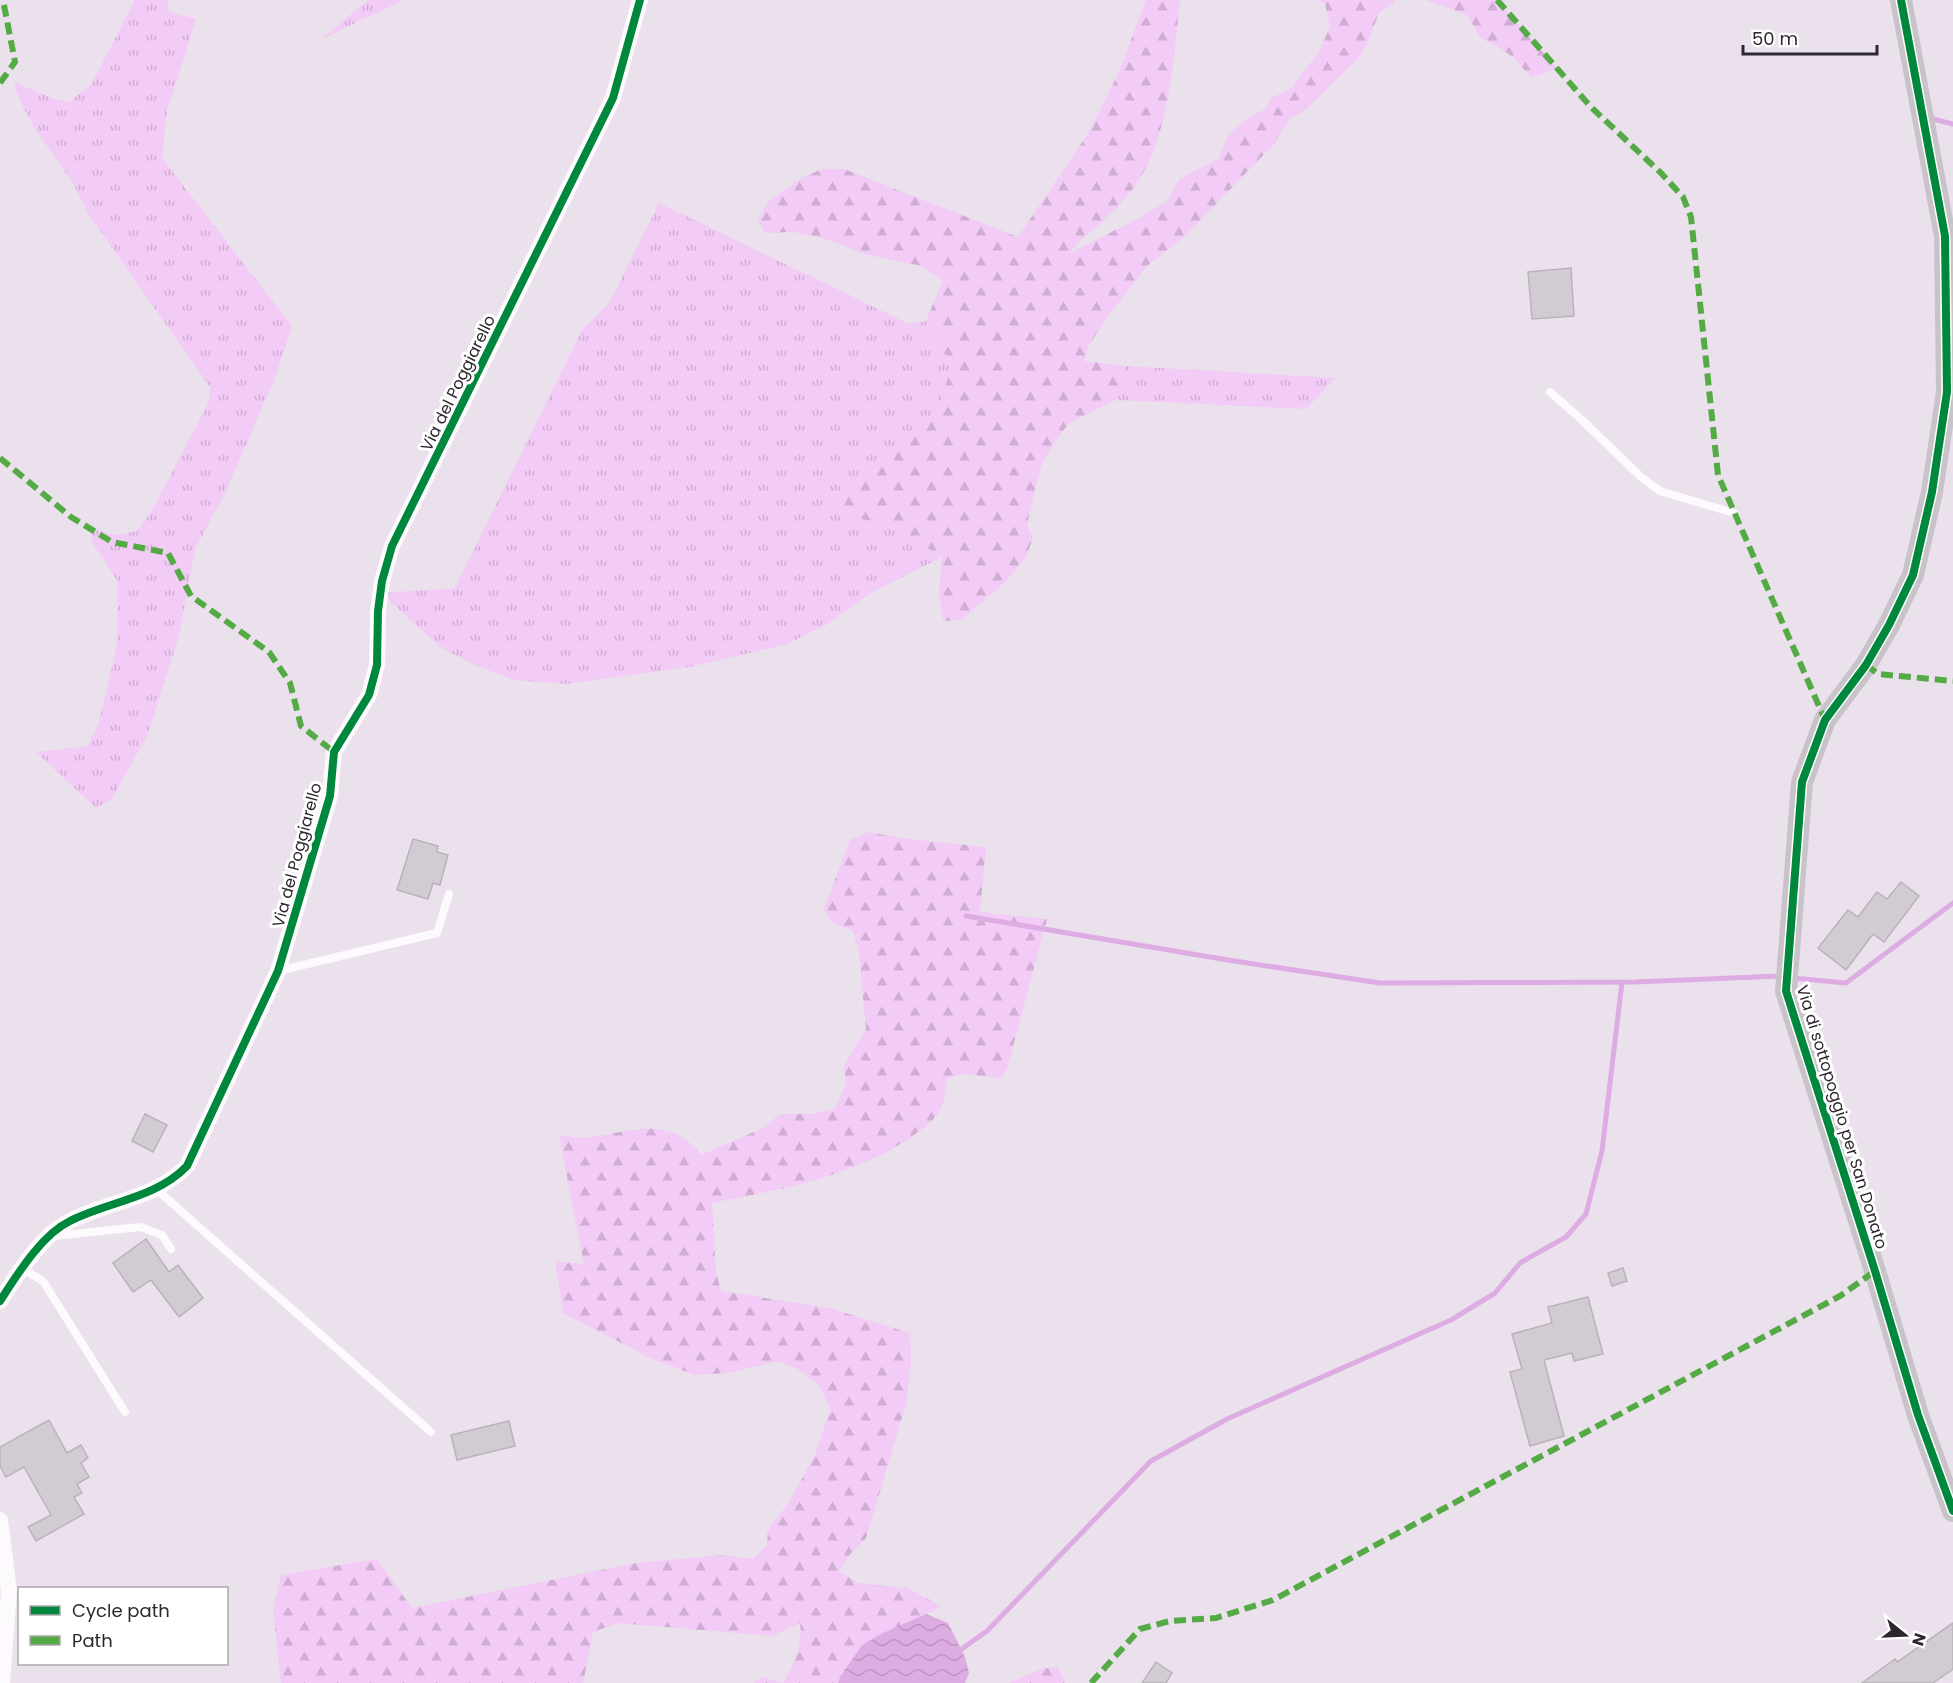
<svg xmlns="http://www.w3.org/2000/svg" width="1953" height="1683" font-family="Poppins,sans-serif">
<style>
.grass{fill:url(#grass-tufts)}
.forest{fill:url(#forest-firs)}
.water{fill:url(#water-waves)}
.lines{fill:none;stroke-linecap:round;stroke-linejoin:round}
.stream{stroke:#dcace2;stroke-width:5}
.building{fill:#d3cbd4;stroke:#bab2bb;stroke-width:1.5}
.lane{stroke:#fcfafc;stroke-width:8}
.street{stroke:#fcfafc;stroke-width:16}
.secondary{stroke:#c8c3c9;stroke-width:22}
.quiet{stroke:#54aa44;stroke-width:6;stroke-dasharray:12 6;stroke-linecap:butt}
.cycleway-casing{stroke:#fff;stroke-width:11}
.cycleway{stroke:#00873e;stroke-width:8}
.labels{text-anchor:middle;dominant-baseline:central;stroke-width:6;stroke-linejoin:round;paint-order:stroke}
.street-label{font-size:16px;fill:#2d262e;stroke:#fff}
</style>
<defs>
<pattern id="grass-tufts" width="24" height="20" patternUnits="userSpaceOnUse" patternTransform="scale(1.5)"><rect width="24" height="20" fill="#f2cbf6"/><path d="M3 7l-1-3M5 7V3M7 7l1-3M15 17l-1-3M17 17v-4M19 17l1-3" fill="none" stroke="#d0aed3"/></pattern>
<pattern id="forest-firs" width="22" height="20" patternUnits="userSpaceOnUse" patternTransform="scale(1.5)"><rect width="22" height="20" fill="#f2cbf6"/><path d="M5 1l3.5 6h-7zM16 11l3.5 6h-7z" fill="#d0aed3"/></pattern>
<pattern id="water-waves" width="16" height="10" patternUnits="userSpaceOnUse" patternTransform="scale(1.5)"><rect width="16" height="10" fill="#dcace2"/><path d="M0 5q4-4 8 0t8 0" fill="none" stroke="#bd94c2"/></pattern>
</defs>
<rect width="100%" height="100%" fill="#ebe1ec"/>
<g class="grass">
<path d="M135,0H167L169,12L196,19L167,111L162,158L292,326L276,375L251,433L223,497L195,549L179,636L148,734L112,799L96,808L36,752L88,746L99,722L117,645L118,582L94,545L89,528L116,535L137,531L151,512L209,402L210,387L87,212C82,201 77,189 70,179C50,148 23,118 14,82L54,99L69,102L92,83Z"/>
<polygon points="368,0 403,0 322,39"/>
<polygon points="659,203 909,324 926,321 951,365 941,404 916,432 830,510 894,528 942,557 869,594 828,624 787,644 690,667 565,684 513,680 473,664 440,647 381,593 455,588 582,330 610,302"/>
<polygon points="1125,366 1336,378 1306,409 1116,400"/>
</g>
<g class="forest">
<path d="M1146,0H1180C1174,55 1169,142 1134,187C1126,198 1116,209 1106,218C1094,230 1079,239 1070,253L1141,217L1167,201L1179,179L1219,159L1227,136L1251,116L1264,110L1272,97L1289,91L1318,53L1330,27L1325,4L1318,0H1397L1379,13L1367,44L1358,59L1305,110L1290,119L1273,145L1188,233L1146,267L1106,319L1089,345L1084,361L1125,366L1116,400L1069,423L1056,440L1042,464L1034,493L1027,525L1033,538L1026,557L1006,581L961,620L943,621L939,594L942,557L894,528L830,510L916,432L941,404L951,365L926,321L943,280L922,266L864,254L826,239L793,232L764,233L758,219L768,202L802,178L822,169H844L1018,237L1089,132L1119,72Z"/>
<polygon points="1426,0 1497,0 1557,68 1531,78 1514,58 1497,46 1481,38 1467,15"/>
<path d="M868,832L908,839L986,847L980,912L1047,919L1007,1069L1001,1078L961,1074L947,1079C945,1088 945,1098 942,1106C937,1119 921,1130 910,1138C849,1178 782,1189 712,1203L716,1271L721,1291L829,1308L910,1333L911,1362L907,1401L866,1538L851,1553L839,1571L858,1583L907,1588L941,1606L917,1619L840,1677L838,1683H753L762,1677L783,1683C795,1664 803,1645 800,1623L772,1636L618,1623L593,1632L583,1683H281L273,1612L281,1575L377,1559L412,1608L636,1563L723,1555L753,1559L767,1545L768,1529L788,1504L816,1453L830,1409L820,1386L801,1371L779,1361L727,1373L695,1375L652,1359L563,1313L555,1261L584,1264L559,1135C569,1136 581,1139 592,1137C634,1131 670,1115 701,1155L763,1128L780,1114H813L834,1109L846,1085L844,1066L866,1029L859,953L853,931L831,922L824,909L850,840Z"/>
<polygon points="1058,1667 1065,1683 1009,1683 1041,1669"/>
</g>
<polygon class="water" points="926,1614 948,1623 965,1657 969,1673 965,1683 838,1683 840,1677 862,1645 883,1633"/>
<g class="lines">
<g class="stream">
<polyline points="1929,118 1953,124"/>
<polyline points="966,916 1228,960 1380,983 1635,982 1780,976"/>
<polyline points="1793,978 1846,983 1953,903"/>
<polyline points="956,1653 987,1631 1151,1461 1227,1419 1451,1320 1495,1293 1520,1263 1566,1237 1586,1214 1602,1151 1622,982"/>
</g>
</g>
<g class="building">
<polygon points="1571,268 1574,316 1532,319 1528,272"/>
<polygon points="413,839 438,846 437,852 448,855 440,885 433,883 428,899 397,890"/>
<polygon points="1901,882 1919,896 1884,942 1873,934 1846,970 1818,948 1848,910 1858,917 1877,892 1887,899"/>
<polygon points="145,1114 167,1125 153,1152 132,1141"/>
<polygon points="146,1239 169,1272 178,1265 203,1298 179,1317 151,1280 133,1292 113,1263"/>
<polygon points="1623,1268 1627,1281 1612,1286 1608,1273"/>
<polygon points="1588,1297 1603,1354 1574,1361 1572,1353 1544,1360 1564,1436 1530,1446 1510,1372 1522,1369 1512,1334 1552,1323 1548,1307"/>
<polygon points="49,1420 67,1453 81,1445 88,1458 81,1463 89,1477 77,1484 82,1493 74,1497 84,1514 36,1541 28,1527 51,1515 24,1467 6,1477 0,1466 0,1447"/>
<polygon points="509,1421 515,1446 457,1460 451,1435"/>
<polygon points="1953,1623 1953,1669 1933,1683 1862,1683 1895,1659 1897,1662"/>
<polygon points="1156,1662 1172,1673 1166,1683 1142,1683"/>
</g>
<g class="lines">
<g class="lane">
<polyline points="1550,392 1583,421 1641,477 1660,491 1734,513"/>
<polyline points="278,971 437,933 449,894"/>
<polyline points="156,1189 431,1432"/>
<polyline points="53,1236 140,1227 162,1235 171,1249"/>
<polyline points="21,1268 43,1281 125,1412"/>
</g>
<g class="street">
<path d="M0,1301C17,1275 41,1235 70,1221C109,1201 155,1199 187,1166L278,971L330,796L334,752L369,695L377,665L378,611L382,581L392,546L613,98L640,0"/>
<polyline points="0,1520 9,1591 2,1683"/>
</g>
<polyline class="secondary" points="1901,0 1945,236 1947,392 1932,492 1913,575 1889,625 1866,665 1825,720 1802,782 1786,991 1875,1271 1918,1415 1953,1511"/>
<g class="quiet">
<polyline points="1497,0 1591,107 1661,173 1683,197 1691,217 1718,475 1825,720"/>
<polyline points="0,83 15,62 3,0"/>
<polyline points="0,458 71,517 112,542 168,553 191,596 269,652 290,683 301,726 334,752"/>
<polyline points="1866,665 1878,674 1953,681"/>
<polyline points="1091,1683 1140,1629 1170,1621 1216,1618 1273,1600 1840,1296 1875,1271"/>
</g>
<g class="cycleway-casing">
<g id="cycleway">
<polyline points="1901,0 1945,236 1947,392 1932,492 1913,575 1889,625 1866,665 1825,720 1802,782 1786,991 1875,1271 1918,1415 1953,1511"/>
<path d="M0,1301C17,1275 41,1235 70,1221C109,1201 155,1199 187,1166L278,971L330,796L334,752L369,695L377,665L378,611L382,581L392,546L613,98L640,0"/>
</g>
</g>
<use href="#cycleway" class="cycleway"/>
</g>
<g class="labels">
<g class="street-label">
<text transform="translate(458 383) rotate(-64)">Via del Poggiarello</text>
<text transform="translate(297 855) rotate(-75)">Via del Poggiarello</text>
<text transform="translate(1842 1117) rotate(73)">Via di sottopoggio per San Donato</text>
</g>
</g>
<rect x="18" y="1587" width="210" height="78" fill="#ffffff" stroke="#aba8ab" stroke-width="1.5"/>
<rect x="30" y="1606" width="30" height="9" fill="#00873e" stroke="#aba8ab" stroke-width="1.5"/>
<text x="72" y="1617" font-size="18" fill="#2d262e">Cycle path</text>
<rect x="30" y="1636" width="30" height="9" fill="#54aa44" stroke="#aba8ab" stroke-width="1.5"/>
<text x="72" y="1647" font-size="18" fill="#2d262e">Path</text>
<g transform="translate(1905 1635) rotate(108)" stroke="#ffffff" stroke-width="4.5" paint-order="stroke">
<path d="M0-4.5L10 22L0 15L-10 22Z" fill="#2d262e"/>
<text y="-9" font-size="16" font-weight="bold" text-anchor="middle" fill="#2d262e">N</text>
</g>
<path d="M1743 45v9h134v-9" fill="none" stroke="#2d262e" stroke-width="3"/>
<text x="1752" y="45" font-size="18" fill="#2d262e" stroke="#ffffff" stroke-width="4.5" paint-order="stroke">50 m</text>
</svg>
